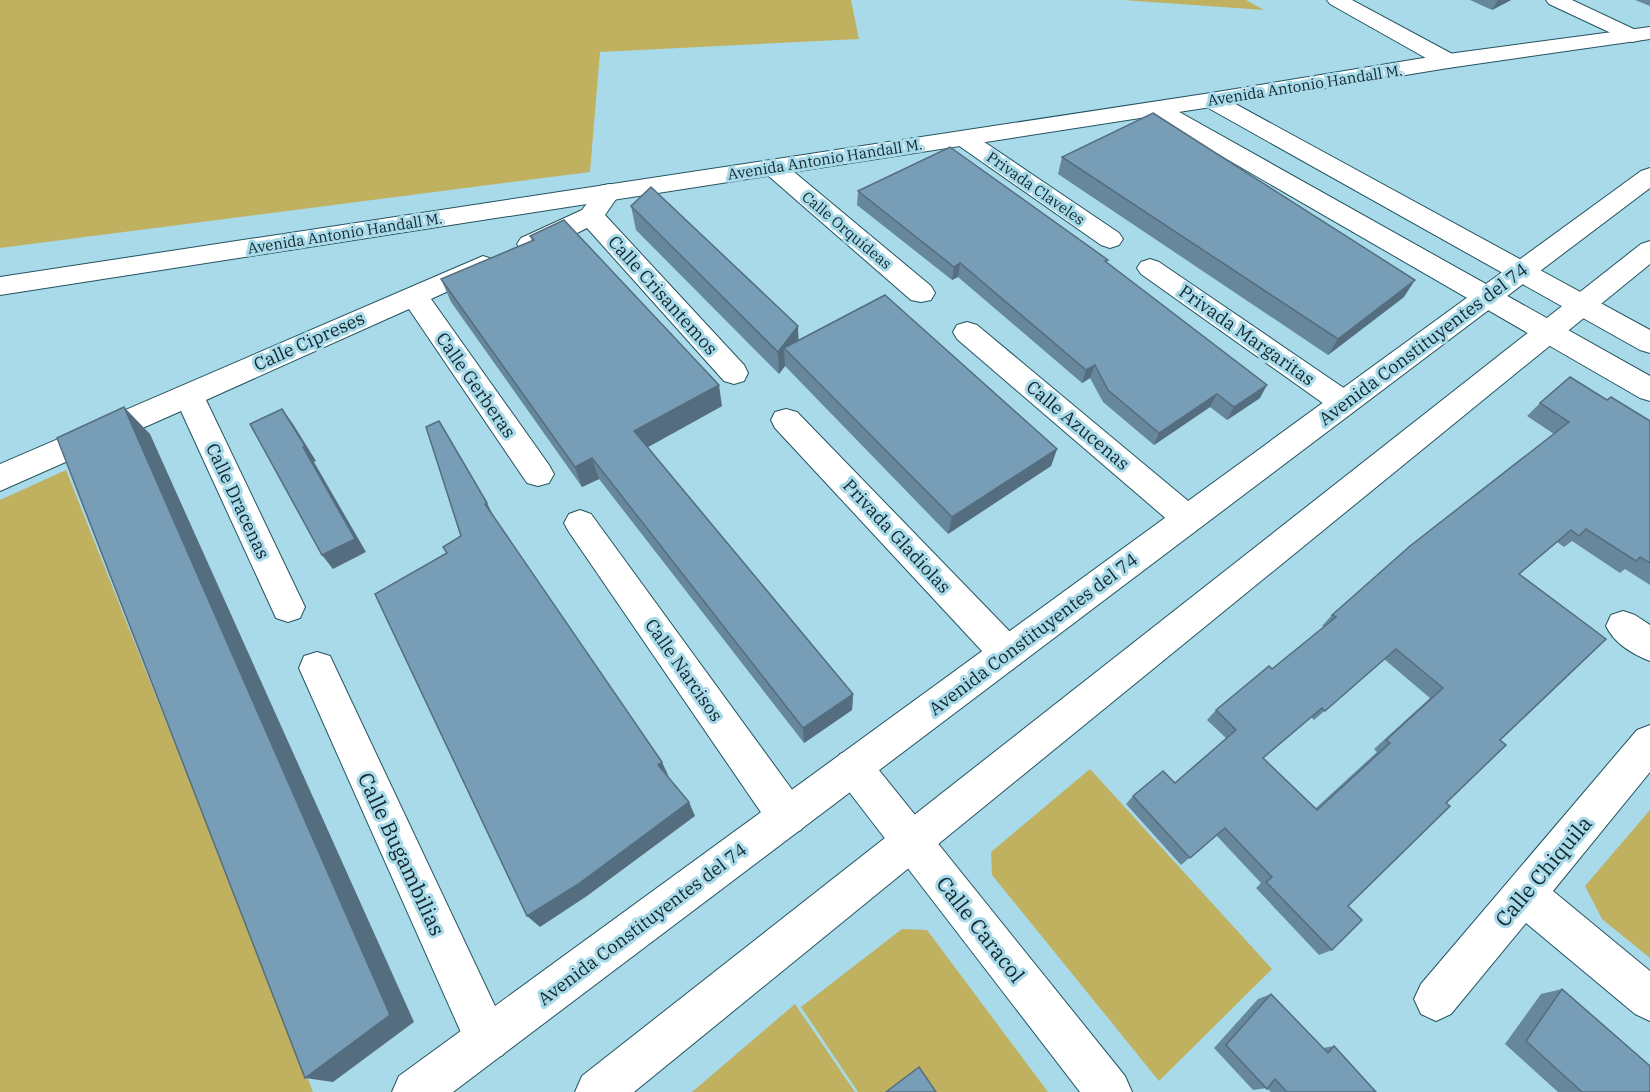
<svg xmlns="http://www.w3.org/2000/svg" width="1650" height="1092" font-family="'IBM Plex Serif',serif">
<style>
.green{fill:#c0b161}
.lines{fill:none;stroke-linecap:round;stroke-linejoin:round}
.street-casing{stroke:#245360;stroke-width:2}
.secondary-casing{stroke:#245360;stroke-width:2}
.street{fill:#fff;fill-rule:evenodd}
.secondary{fill:#fff;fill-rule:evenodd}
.wall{fill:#67879d;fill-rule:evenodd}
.shaded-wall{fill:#546e7f}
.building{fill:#789db6;stroke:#546e7f;stroke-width:1.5;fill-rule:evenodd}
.labels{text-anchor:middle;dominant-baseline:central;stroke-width:6;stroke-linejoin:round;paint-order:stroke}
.far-street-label{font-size:15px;fill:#14272d;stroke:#a8dae9}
.street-label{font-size:18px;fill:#14272d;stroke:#a8dae9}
.near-street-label{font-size:21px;fill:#14272d;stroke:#a8dae9}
</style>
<rect width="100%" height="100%" fill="#a8dae9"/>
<g class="green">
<polygon points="0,0 851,0 859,39 600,52 590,172 0,248"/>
<polygon points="1123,0 1246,0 1264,10"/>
<polygon points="66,470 313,1092 0,1092 0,500"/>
<polygon points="1090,769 1272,969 1159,1081 992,875 991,852"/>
<polygon points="1650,810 1650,958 1602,919 1585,886"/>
<polygon points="902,929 927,930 1048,1092 858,1092 801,1007"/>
<polygon points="795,1004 855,1092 692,1092"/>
</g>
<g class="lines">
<g class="street-casing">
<g id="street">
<polygon points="1327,0 1352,0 1456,56 1459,61 1456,66 1448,68 1440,66 1330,4"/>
<polygon points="1546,0 1572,0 1640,32 1644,36 1640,40 1633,42 1626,40 1549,4"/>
<polygon points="1211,93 1219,95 1650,330 1650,353 1640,350 1203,105 1200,100 1203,95"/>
<polygon points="1157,102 1165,104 1650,376 1650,401 1640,398 1149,114 1146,109 1149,104"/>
<polygon points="963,131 971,133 1119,233 1123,239 1119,245 1110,248 1101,245 955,143 951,138 955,133"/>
<polygon points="773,160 782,162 931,286 935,293 931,300 921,302 911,300 764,172 761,167 764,162"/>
<path d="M609,184L618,186L621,192L605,215L744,365L748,373L744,381L734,384L724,381L587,228C568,237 542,256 521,250L517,244L521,238L582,210L600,186Z"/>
<polygon points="483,256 492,259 496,265 492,271 431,299 549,465 554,474 549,483 538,486 527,483 409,309 206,400 305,607 300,618 288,622 276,618 181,411 0,491 0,464"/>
<polygon points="1150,259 1159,262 1354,395 1359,403 1354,411 1344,414 1334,411 1141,274 1137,268 1141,262"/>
<polygon points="967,322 977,325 1199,510 1204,519 1199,528 1188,532 1177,528 957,339 953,332 957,325"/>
<polygon points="786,409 797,412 1020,642 1025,653 1020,664 1007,669 994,664 775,428 771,420 775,412"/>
<polygon points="580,510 591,514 801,802 807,816 801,830 787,836 773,830 569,532 564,523 569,514"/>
<path d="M1623,611L1635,615L1650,625V661C1632,654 1614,643 1606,626L1611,615Z"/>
<polygon points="317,652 330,656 503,1023 509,1039 503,1055 487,1061 471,1055 299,668 304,656"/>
<polygon points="1650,725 1650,772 1553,891 1650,971 1650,1021 1635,1014 1526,923 1451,1014 1436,1021 1421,1014 1414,999 1421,984 1637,730"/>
<polygon points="853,749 866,754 1125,1076 1132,1092 1080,1092 840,780 834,767 840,754"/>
</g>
</g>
<g class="secondary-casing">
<g id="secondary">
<polygon points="1650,27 1650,39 1448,68 1211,107 0,295 0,277 1211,93 1448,54"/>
<polygon points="1650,168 1650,188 453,1092 392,1092 399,1076 1641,171"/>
<polygon points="1650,241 1650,264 634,1092 575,1092 582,1076 1641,244"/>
</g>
</g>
<use href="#street" class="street"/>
<use href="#secondary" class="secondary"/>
</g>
<g class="wall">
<polygon points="1470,0 1511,0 1492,10"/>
<polygon points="1635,0 1650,0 1650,6"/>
<polygon points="1062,157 1404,297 1328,355 1058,174"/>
<polygon points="858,191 1107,263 1260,398 1227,420 1210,407 1154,445 1103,402 1090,378 1082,383 958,277 952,280 857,205"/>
<polygon points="631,206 798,326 798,341 1057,449 1051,466 948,534 785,366 779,374 636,230"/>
<polygon points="530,236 722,406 648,447 853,694 852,710 804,743 599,479 582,487 451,302 441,279 532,241"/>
<path d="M1607,400L1650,421V585L1625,569L1620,573L1572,541L1564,547L1557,542L1519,574L1500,740L1446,803L1348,906L1332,950L1319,955L1256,888L1261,883L1216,835L1181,865L1126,804L1133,796L1175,783L1226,738L1207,720L1216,710L1272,669L1324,627L1322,626L1332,615L1554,434L1527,416L1540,403ZM1384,659L1430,698L1374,749L1377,752L1316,808L1263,758L1311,717L1314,720Z"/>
<polygon points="1562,989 1650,1092 1558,1092 1505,1044 1541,994"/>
<polygon points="1271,994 1323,1048 1334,1046 1376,1092 1271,1092 1267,1088 1253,1090 1214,1048 1258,999"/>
</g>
<g class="shaded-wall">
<polygon points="1498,0 1511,0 1492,10"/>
<polygon points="960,263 958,277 952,280 954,267"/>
<polygon points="1415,280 1404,297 1328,355 1338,339"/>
<polygon points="798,326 799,349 784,348 785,366 779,374 778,352"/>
<polygon points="1095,365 1090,378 1082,383 1086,370"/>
<polygon points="719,385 722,406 639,452 634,431"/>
<polygon points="1267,385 1260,398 1227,420 1234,407"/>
<polygon points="1217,394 1210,407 1154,445 1159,433"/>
<polygon points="124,407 150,434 414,1022 333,1082 305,1078"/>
<polygon points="282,409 293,424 316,461 314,462 366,552 333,569 322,555"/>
<polygon points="1057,449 1051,466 948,534 952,517"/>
<polygon points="592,458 599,479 582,487 575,467"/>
<polygon points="487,503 498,525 485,504"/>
<polygon points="853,694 852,710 804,743 803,728"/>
<polygon points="662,762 669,777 658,765"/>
<polygon points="689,802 695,816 587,896 540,927 527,916"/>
</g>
<g class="building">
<polygon points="1153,113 1415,280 1338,339 1062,157"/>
<polygon points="950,147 1108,260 1105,261 1267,385 1234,407 1217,394 1159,433 1108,390 1095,365 1086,370 960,263 954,267 858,191"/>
<polygon points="651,187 798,326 778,352 631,206"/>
<polygon points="564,220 719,385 634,431 853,694 803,728 592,458 575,467 441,279 534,240 530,236"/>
<polygon points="885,295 1057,449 952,517 784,348"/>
<path d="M1570,377L1607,400L1611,397L1650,421V563L1640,557L1636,561L1586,529L1579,536L1571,530L1519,574L1606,639L1500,740L1506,745L1446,803L1450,806L1348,906L1362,920L1332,950L1266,882L1272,877L1225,828L1190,858L1133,796L1163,771L1175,783L1236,730L1216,710L1269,666L1272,669L1336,617L1332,615L1410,546L1569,422L1540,403ZM1396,649L1443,688L1386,740L1390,743L1317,810L1263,758L1322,708L1325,711Z"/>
<polygon points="124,407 390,1015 305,1078 57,438"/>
<polygon points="282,409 305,446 303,447 355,539 322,555 250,424"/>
<polygon points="439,421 487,503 485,504 662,762 658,765 689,802 577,885 527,916 375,594 447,553 443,547 461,536 426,427"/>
<polygon points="1562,989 1650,1066 1650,1092 1582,1092 1526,1041"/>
<polygon points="1271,994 1328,1053 1334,1046 1376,1092 1287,1092 1275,1079 1267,1089 1226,1045"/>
<polygon points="919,1067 936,1092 886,1092"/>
</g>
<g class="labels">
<g class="far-street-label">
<text transform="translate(1305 85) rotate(-9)">Avenida Antonio Handall M.</text>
<text transform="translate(825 159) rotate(-9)">Avenida Antonio Handall M.</text>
<text transform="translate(1036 188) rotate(35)">Privada Claveles</text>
<text transform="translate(847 230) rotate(40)">Calle Orquídeas</text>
<text transform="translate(345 233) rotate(-9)">Avenida Antonio Handall M.</text>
</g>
<g class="street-label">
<text transform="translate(663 295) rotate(48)">Calle Crisantemos</text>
<text transform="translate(1247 335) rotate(35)">Privada Margaritas</text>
<text transform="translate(309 341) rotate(-24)">Calle Cipreses</text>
<text transform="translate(1423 344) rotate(-37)">Avenida Constituyentes del 74</text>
<text transform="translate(476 385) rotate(55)">Calle Gerberas</text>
<text transform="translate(1078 425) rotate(40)">Calle Azucenas</text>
<text transform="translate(238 501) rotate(65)">Calle Dracenas</text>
<text transform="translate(897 536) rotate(47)">Privada Gladiolas</text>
<text transform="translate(1033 634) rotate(-37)">Avenida Constituyentes del 74</text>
<text transform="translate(684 670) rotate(55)">Calle Narcisos</text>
<text transform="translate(642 924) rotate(-37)">Avenida Constituyentes del 74</text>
</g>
<g class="near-street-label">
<text transform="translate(402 854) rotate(65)">Calle Bugambilias</text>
<text transform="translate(1543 871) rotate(-50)">Calle Chiquila</text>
<text transform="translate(981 929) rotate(52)">Calle Caracol</text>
</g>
</g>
</svg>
